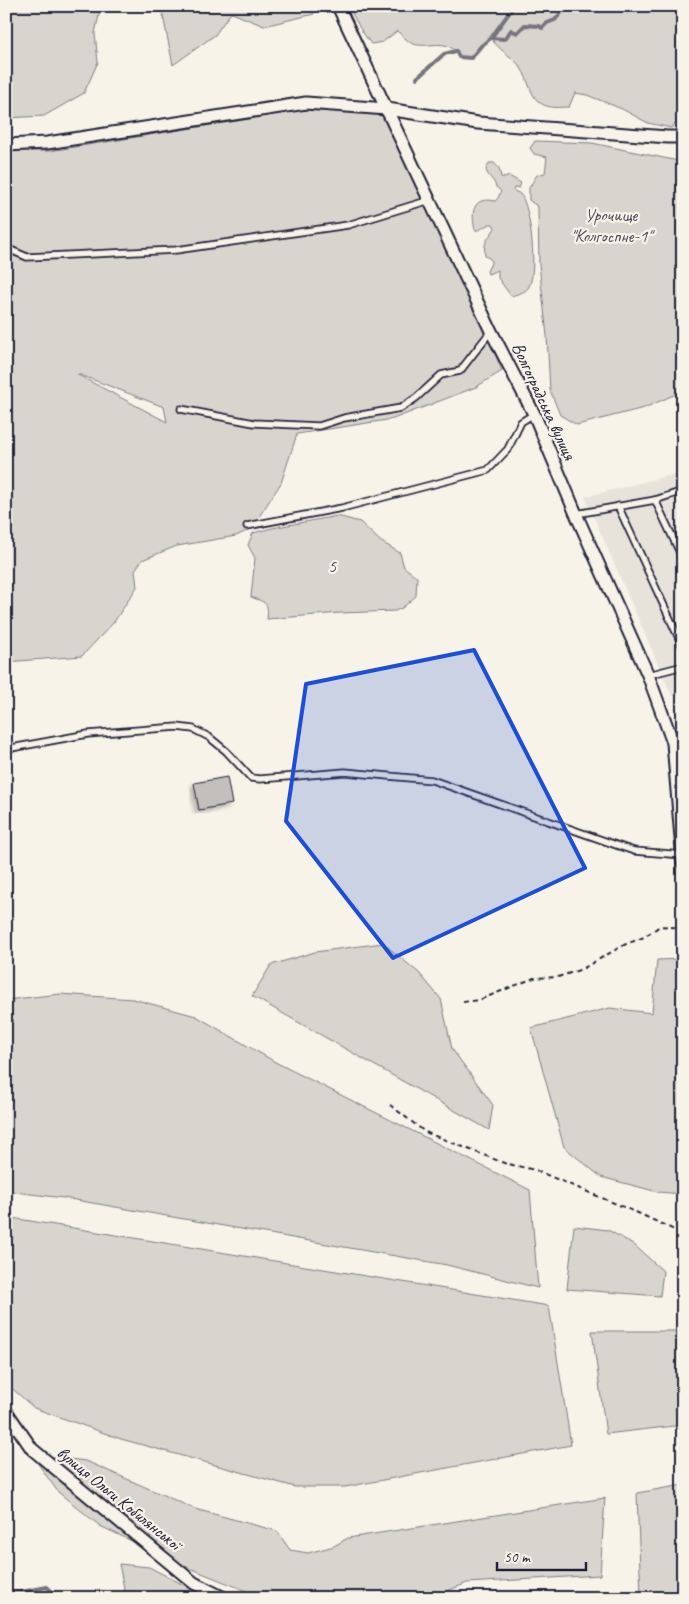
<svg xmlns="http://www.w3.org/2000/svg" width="689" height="1604" font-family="Caveat,sans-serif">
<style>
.built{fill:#e7e3db}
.green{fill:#d8d5cf;stroke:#7d7c85;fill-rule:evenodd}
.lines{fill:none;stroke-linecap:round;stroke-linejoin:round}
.stream{stroke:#76747f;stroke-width:4}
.building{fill:#c2bfbd;stroke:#22223b;filter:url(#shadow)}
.service-casing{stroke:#22223b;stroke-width:9}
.minor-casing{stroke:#22223b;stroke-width:15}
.path{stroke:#22223b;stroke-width:2;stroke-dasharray:5 4;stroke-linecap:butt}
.service{stroke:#f7f3e8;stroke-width:5.5}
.minor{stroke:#f7f3e8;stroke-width:11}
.marked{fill:#1d4ed8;fill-opacity:0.2;stroke:#1d4ed8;stroke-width:4;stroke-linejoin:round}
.labels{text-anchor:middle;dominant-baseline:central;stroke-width:4.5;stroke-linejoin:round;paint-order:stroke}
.park-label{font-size:18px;fill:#504f60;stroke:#f7f3e8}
.street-label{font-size:18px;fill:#22223b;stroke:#f7f3e8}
</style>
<defs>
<filter id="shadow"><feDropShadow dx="-3.5" dy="3.5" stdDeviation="2.5" flood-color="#0004"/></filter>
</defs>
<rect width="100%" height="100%" fill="#f7f3e8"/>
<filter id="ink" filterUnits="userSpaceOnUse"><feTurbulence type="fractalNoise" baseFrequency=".02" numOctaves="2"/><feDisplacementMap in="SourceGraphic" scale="10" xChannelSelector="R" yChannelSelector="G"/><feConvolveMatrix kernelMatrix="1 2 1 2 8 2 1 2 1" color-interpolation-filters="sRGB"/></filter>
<g filter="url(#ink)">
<polygon class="built" points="683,472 683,695 672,696 585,497"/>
<g class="green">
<polygon points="6,6 101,6 95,33 98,62 84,93 44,116 6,118"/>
<polygon points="161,6 307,6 314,14 264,26 232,13 229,15 215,35 173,65"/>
<path d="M348,6H683V116L671,128L648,123L622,109L587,95L575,93L569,107C560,107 550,109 542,104C530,98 529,79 521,68C513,56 499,51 491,38L481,46L471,58L459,57C448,36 430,49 413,44C408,42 402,35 397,31L383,42L371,44L361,30Z"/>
<path d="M303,110L385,114L484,327L502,371L476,387L393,419L297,434L281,483L251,529L236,536L177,546L142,560L135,570L137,587L114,622L82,656L6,662V151H50ZM78,374L164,407L167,422L78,375Z"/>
<polygon points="535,141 592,143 683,162 683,391 644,408 577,425 560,415 550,390 547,336 539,264 538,207 529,200 529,188 537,175 545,173 547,157 534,154 530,148"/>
<path d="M489,163H494L499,168L501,177L505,178L509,176L521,183L519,188L515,187L513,190C515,192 518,192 520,194C531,205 538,276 528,288C524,293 517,294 511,296L498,278V270L488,274L487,271L492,261L489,258L485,256C483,240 488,240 495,228L493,224H489L479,230H475C471,213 472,196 495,201L498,198L501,191L496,187C495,180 487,177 486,169Z"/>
<path d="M337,516L360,522L380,541L400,553L404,567L417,577L416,596L402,608L395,611L340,613L267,619C269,602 266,603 251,597L255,558L248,545L253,533L272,528Z"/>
<polygon points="383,943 419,973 441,999 452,1049 493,1105 489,1130 252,996 271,965 315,952"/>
<polygon points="682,959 683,979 683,1194 658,1192 601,1177 564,1147 531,1028 610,1008 652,1013 657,960"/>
<polygon points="60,994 133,999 196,1016 277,1063 530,1190 538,1288 447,1265 64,1198 6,1191 6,1000"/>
<polygon points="6,1217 549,1306 571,1445 345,1487 295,1487 121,1439 34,1408 6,1383"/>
<polygon points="574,1226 608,1230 633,1244 663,1271 660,1296 567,1289"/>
<polygon points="592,1331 681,1331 683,1342 683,1425 606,1434"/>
<polygon points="31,1454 86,1461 195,1509 277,1531 290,1550 308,1553 334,1546 348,1538 605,1498 600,1575 467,1583 430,1598 264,1598 187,1567 100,1526 58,1492"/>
<polygon points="683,1485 683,1598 641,1597 637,1493"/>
<polygon points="119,1564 149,1567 209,1598 126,1598"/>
</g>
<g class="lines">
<g class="stream">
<polyline points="491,38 505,39 511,30 517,33 525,25 539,26 542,28 547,23 555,20 564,9 569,6"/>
<polyline points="417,78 444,54 456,51 459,57 471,58 481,46 491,38 514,6"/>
<polyline points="6,1595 47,1587 59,1598"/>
</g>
</g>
<polygon class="building" points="227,777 232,804 199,810 194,783"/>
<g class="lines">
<g class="service-casing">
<g id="service">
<polyline points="6,248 27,257 176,250 348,225 430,200"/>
<polyline points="181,409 254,423 319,426 344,418 401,408 416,398 441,375 460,371 491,331"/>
<polyline points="655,500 683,559"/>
<polyline points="618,506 683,647"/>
<polyline points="576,514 655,500 683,491"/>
<polyline points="247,526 342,508 488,470 508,449 521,422 534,414"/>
<polyline points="648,675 683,666"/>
<polyline points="6,749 88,734 177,727 193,729 209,737 226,751 251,778 260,779 345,772 432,780 619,846 634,851 683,855"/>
</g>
</g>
<g class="minor-casing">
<g id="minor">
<polyline points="338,6 491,331 534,414 576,514 648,675 673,743 683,862"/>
<polyline points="6,145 47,143 306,103 387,109 478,123 668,137 683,137"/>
<polyline points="6,1411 32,1449 194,1583 224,1598"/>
</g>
</g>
<g class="path">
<polyline points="463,1002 479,1000 534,978 558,977 582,969 624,945 644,937 660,926 683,928"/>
<polyline points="390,1105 425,1132 504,1163 535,1170 638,1213 683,1234"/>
</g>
<use href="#service" class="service"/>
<use href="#minor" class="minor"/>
</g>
</g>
<path class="marked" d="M474,650L585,868L393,958L286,821L306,684Z"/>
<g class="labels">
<g class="park-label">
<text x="611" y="215">Урочище<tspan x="611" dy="21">"Колгоспне-1"</tspan></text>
<text x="332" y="566">5</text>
</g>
<g class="street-label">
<text transform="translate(544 401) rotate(65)">Волгоградська вулиця</text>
<text transform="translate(119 1498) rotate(39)">вулиця Ольги Кобилянської</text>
</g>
</g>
<rect width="689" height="1604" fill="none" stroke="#f7f3e8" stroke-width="25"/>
<rect x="12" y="12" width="664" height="1579" fill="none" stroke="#22223b" stroke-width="2" filter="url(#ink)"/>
<path d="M497 1562v8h89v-8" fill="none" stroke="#22223b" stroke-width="2.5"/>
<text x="504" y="1562" font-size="15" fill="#22223b" stroke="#f7f3e8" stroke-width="4" paint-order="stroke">50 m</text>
</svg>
